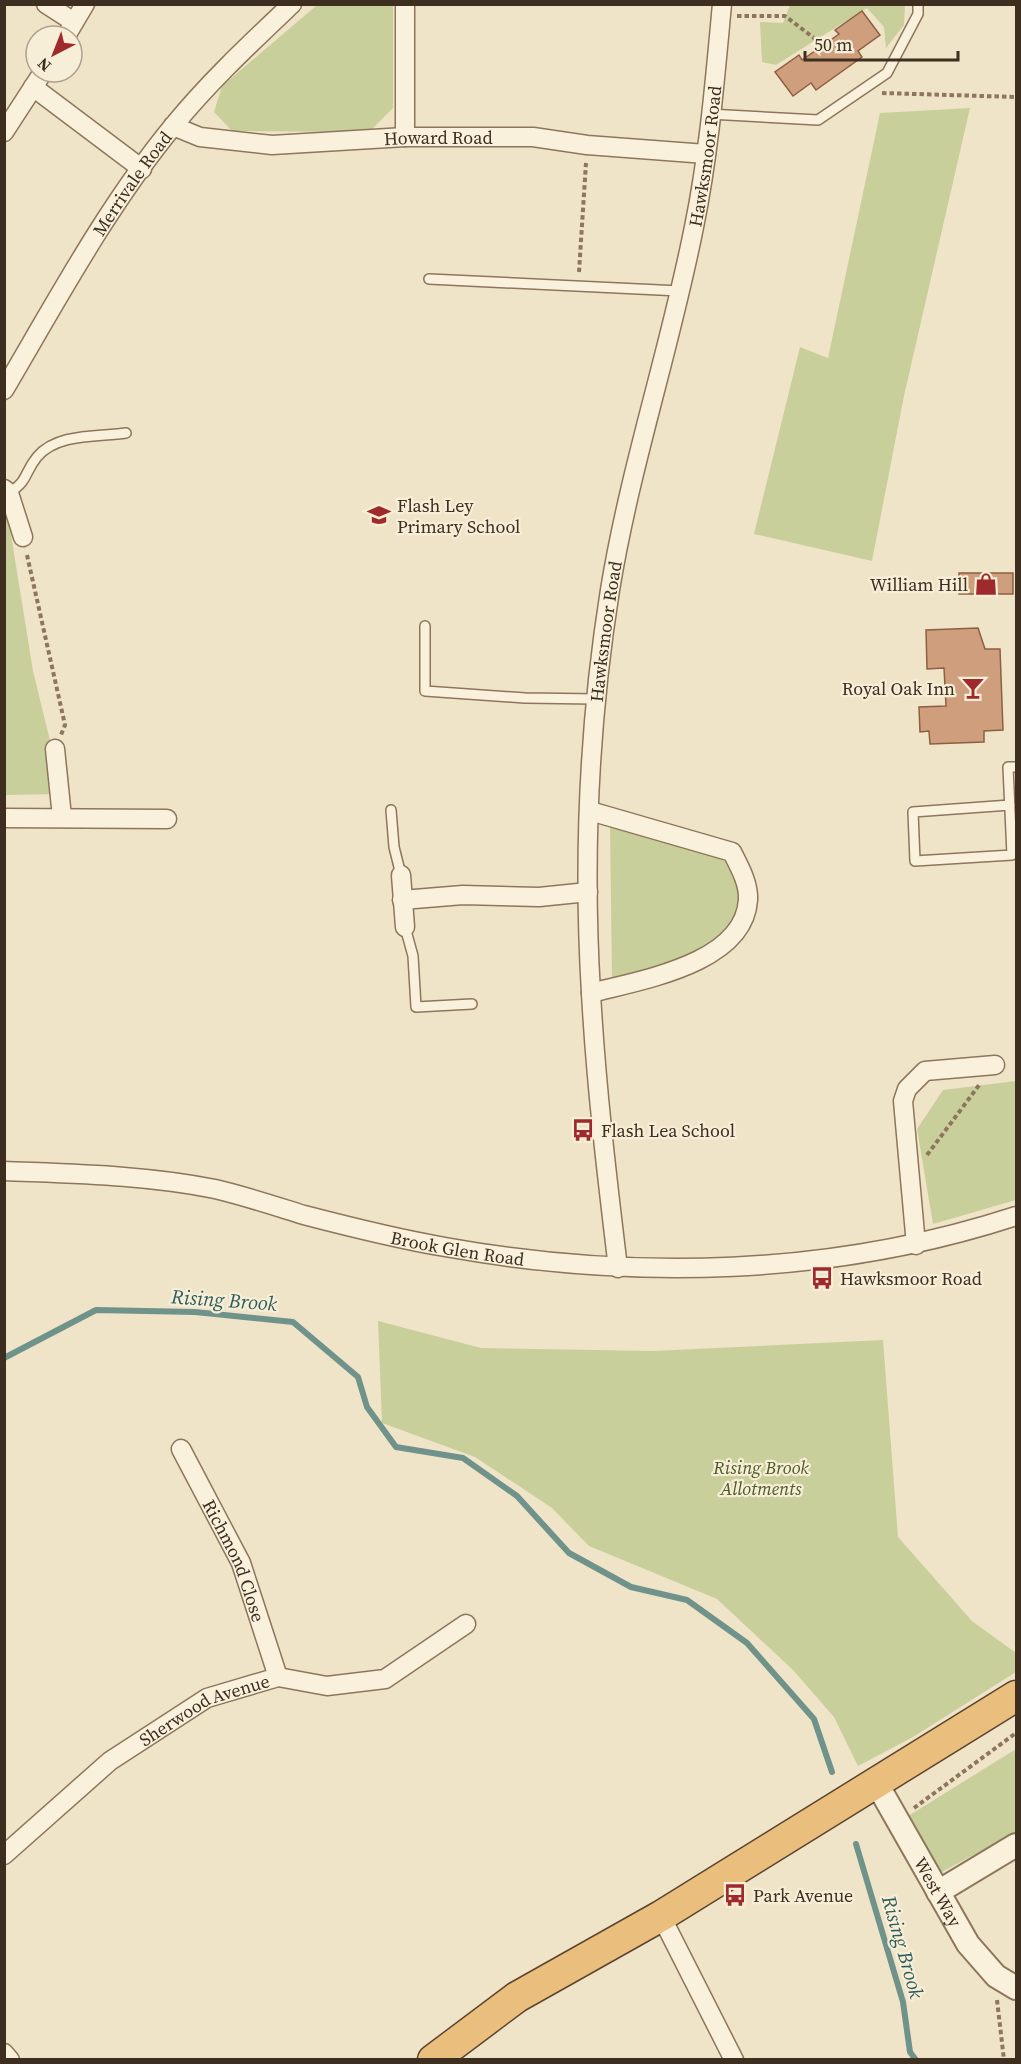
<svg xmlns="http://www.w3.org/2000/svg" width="1021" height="2064" font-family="'Source Serif 4',serif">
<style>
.green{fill:#c9cf9b}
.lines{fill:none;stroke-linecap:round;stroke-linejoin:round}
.stream{stroke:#6f938a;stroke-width:6}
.building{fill:#cf9f7d;stroke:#8d5f41;stroke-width:1.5}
.service-casing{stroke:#8d765c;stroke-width:12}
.minor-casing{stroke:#8d765c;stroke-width:21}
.tertiary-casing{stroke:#8d765c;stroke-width:26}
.trunk-casing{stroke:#5b4430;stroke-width:33}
.path{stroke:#8d765c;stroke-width:4;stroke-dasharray:4.5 3;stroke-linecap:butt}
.service{stroke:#faf1dc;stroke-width:9}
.minor{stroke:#faf1dc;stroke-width:18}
.tertiary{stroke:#faf1dc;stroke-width:22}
.trunk{stroke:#eabe7c;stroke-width:30}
.labels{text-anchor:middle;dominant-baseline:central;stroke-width:4.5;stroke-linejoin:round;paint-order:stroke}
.street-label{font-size:18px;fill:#3d2e20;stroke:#f7eed8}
.poi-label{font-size:18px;fill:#3d2e20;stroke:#f7eed8;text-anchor:start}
.park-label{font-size:18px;font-style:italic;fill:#4d5a26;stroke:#f7eed8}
.water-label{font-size:20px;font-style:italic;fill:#2f5d5a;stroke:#f7eed8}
</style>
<rect width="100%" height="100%" fill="#f0e4c8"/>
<g class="green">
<polygon points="317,5 393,5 393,108 369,132 232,131 214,112 222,86"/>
<polygon points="790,5 905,5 904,25 886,48 884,27 867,8 776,65 762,62 760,22 783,23"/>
<polygon points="970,108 904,396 872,561 754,534 800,347 828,358 880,113"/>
<polygon points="5,509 7,510 33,671 63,794 5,795"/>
<polygon points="610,826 704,847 733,867 743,897 734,927 702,953 612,978"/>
<polygon points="1016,1081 1016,1200 933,1224 917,1129 943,1090"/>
<polygon points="378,1321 481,1348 654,1351 883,1340 898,1537 972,1621 1016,1653 1016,1672 913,1737 858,1766 834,1717 793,1670 717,1599 589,1546 552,1508 475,1457 382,1423"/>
<polygon points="1016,1749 1016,1832 938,1874 905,1818"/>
</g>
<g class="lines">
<g class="stream">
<polyline points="4,1358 96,1310 195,1312 293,1322 358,1377 367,1407 396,1447 463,1458 517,1496 569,1553 631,1587 687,1600 747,1643 814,1719 832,1772"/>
<polyline points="856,1844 903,2002 910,2052 916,2060"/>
</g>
</g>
<g class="building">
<polygon points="862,11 880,35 858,51 862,57 816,90 811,83 793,96 775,72 799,55 802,60 839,34 835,30"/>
<rect x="959" y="573" width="54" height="21"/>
<polygon points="978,628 985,649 1000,649 1003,730 984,731 984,742 930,744 929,731 920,732 919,707 946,706 944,668 927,669 926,630"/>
</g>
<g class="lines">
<g class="service-casing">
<g id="service">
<polyline points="709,114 818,120 887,73 918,14 918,4"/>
<polyline points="429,279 680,291"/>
<path d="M9,493C29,480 24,473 37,457C57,433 97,437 126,433"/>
<polyline points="425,626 425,691 525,698 596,699"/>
<polyline points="1010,805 913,812 915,861 1012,855 1008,767 1016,767"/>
<polyline points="391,810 394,847 401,875"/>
<polyline points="405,927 413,956 416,1007 472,1004"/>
</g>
</g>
<g class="minor-casing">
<g id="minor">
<polyline points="46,4 74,22"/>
<polyline points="405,4 405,137"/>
<polyline points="66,36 85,4"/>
<polyline points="33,87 142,169"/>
<path id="s1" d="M173,126L200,137L272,145L405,137H533L587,145L706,154"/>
<polyline points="4,132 43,72"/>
<path id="s2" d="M4,390C57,300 108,205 174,125C210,81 251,43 292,4"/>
<polyline points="4,489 9,493 23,537"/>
<polyline points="55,749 62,817"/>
<path d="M590,811L732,852C739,866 749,883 748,900C744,964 640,980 591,993"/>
<polyline points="4,818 167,819"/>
<polyline points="401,875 405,927"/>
<polyline points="402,900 463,895 539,897 588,892"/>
<path id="s3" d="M4,1171C75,1174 145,1175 215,1189C245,1196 275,1206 304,1215C350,1227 398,1239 445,1247C635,1281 832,1276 1016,1216"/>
<polyline points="916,1245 903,1101 907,1089 925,1071 995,1065"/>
<path id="s4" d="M618,1268C607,1177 596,1085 591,993C583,860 589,722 610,590C630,467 670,349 694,227C709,154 715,79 722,4"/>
<path id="s5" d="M181,1449L241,1563L278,1677"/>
<path id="s6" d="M4,1855L110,1761L207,1698L278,1677L327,1686L385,1679L466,1624"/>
<polyline points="661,1916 734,2060"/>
<polyline points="4,2053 10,2060"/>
</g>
</g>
<g class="tertiary-casing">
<g id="tertiary">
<path id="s7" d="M877,1784L968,1944L996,1976L1016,1988"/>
<polyline points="938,1892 1016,1845"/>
</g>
</g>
<g class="trunk-casing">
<polyline id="trunk" points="433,2060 517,1997 661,1916 1016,1696"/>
</g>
<g class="path">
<polyline points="737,16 785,16 818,41"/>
<polyline points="882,93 1016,97"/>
<polyline points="579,272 586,163"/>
<polyline points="27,555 65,725 61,735"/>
<polyline points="927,1155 980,1084"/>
<polyline points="914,1808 1016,1733"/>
<polyline points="997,2000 1004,2060"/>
</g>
<use href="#service" class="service"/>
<use href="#minor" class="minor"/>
<use href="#tertiary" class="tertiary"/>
<use href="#trunk" class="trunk"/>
</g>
<defs>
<g id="school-bare" transform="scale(1.8)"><path d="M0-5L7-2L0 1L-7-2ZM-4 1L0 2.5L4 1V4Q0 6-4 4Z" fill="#9e2a2b" stroke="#f7eed8" stroke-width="2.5" paint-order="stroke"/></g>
<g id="shop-bare" transform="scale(1.8)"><path d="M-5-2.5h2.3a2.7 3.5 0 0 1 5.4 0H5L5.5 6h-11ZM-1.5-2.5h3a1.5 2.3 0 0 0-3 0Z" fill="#9e2a2b" stroke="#f7eed8" stroke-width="2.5" paint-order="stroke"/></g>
<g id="bar-bare" transform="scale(1.8)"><path d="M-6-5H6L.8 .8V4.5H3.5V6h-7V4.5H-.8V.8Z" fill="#9e2a2b" stroke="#f7eed8" stroke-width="2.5" paint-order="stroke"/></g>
<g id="bus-bare" transform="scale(1.8)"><path d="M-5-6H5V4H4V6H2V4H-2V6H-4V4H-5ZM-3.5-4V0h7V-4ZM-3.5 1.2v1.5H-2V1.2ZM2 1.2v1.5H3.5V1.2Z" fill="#9e2a2b" stroke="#f7eed8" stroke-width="2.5" paint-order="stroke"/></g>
</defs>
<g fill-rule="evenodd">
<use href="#school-bare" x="379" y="515"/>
<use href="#shop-bare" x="986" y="584"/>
<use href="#bar-bare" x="973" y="688"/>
<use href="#bus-bare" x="583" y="1130"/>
<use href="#bus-bare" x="822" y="1278"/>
<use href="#bus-bare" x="735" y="1895"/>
</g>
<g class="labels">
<g class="street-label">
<text stroke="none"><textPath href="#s1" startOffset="268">Howard Road</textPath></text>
<text stroke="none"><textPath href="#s4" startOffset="1125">Hawksmoor Road</textPath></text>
<text stroke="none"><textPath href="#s2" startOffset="243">Merrivale Road</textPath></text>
<text stroke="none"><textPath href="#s4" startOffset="639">Hawksmoor Road</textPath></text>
<text stroke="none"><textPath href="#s3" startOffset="462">Brook Glen Road</textPath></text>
<text stroke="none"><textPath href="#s5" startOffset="124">Richmond Close</textPath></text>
<text stroke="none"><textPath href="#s6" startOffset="250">Sherwood Avenue</textPath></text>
<text stroke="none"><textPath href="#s7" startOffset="124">West Way</textPath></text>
</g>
<g class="poi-label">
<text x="397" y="505">Flash Ley<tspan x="397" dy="21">Primary School</tspan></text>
<text x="968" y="584" text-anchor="end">William Hill</text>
<text x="955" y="688" text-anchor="end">Royal Oak Inn</text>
<text x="601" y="1130">Flash Lea School</text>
<text x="840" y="1278">Hawksmoor Road</text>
<text x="753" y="1895">Park Avenue</text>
</g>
<g class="park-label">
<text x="761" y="1467">Rising Brook<tspan x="761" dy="21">Allotments</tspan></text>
</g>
<g class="water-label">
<text transform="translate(224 1300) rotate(4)">Rising Brook</text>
<text transform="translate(903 1947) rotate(74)">Rising Brook</text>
</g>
</g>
<rect width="1021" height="2064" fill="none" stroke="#3d2e20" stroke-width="12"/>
<g transform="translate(54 54) rotate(222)"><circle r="28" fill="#f7eed8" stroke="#ada18e" stroke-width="1.5"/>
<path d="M0-4.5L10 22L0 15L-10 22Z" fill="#9e2a2b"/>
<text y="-9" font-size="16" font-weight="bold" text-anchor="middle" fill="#3d2e20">N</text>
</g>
<path d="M805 51v9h153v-9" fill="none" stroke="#3d2e20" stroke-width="3"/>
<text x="814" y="51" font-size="18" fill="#3d2e20" stroke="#f7eed8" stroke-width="4.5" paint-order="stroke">50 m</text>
</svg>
